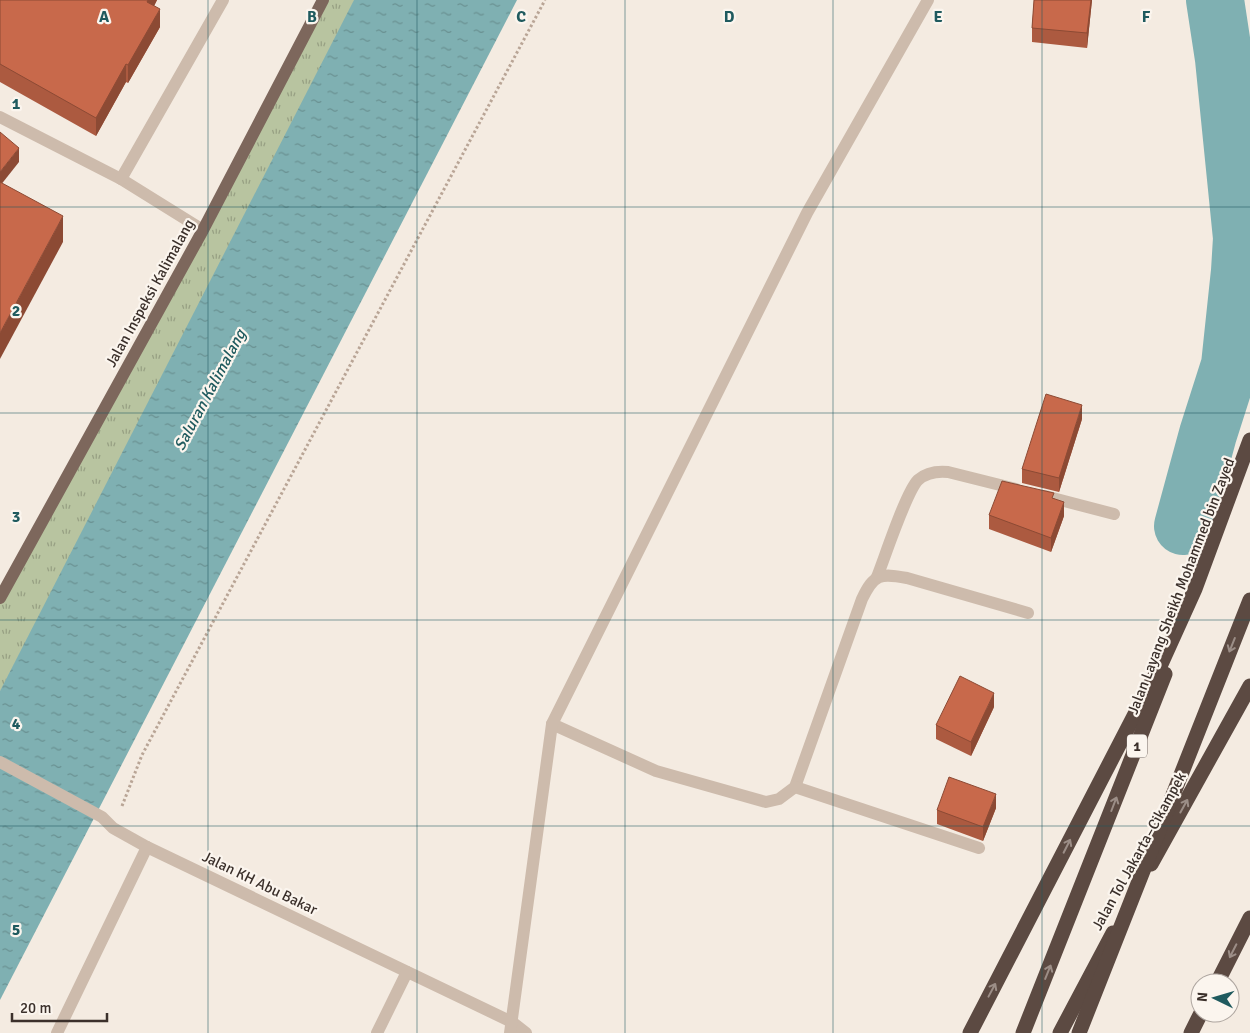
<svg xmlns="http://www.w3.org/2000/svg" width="1250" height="1033" font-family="Signika,sans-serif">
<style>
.grass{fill:url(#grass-tufts)}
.water{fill:url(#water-ripples)}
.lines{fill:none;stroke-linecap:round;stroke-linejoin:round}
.river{stroke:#7fb0b2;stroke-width:58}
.path{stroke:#b9a596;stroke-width:3;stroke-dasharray:2.5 2.5;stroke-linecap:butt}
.street{stroke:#cdbbac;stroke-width:12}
.primary{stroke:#7d675c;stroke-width:12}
.highway{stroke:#5c4a42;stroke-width:15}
.highway-bridge{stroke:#5c4a42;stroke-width:15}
.wall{fill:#ac5a40}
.shaded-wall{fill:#8c4a34}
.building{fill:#c8694b;stroke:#8c4a34}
.oneway{stroke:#9c8e87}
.grid{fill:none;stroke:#1f5a5e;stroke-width:1;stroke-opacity:0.55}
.labels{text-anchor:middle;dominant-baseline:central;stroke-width:4.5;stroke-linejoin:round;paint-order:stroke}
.shield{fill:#fbf5ee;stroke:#756b66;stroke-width:1}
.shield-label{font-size:14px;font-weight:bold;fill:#3b302b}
.street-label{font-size:15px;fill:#3b302b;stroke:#fbf5ee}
.water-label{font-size:16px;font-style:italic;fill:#1f5a5e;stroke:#fbf5ee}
.grid-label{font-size:16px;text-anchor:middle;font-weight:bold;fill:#1f5a5e;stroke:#fbf5ee;stroke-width:4.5;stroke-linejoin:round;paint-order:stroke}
</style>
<defs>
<pattern id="grass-tufts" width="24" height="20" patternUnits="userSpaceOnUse" patternTransform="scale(1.25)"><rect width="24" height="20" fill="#b8c4a0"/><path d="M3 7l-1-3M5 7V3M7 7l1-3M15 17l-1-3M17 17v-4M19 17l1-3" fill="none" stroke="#97a083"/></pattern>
<pattern id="water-ripples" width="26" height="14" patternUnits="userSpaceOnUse" patternTransform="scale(1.25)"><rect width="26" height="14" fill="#7fb0b2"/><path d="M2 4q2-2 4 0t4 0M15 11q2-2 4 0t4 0" fill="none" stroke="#699091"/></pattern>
</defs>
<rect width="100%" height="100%" fill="#f4ebe1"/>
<polygon class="grass" points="323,0 362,0 0,692 0,598"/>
<polygon class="water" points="354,0 517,0 0,1000 0,691"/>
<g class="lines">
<polyline class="river" points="1183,526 1208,434 1230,365 1240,271 1242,238 1224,59 1215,0"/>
<polyline class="path" points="122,806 142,755 545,0"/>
<g class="street">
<polyline points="0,117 121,179 203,230"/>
<polyline points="121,179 223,0"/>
<polyline points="1045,496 1114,514"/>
<path d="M877,577C885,557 906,492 918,480C927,472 937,471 948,472L1016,489"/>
<path d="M552,724L656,771L766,802L779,799L795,787L862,599C874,574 880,573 907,578L1028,613"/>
<polyline points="0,762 102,817 113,828 147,847 512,1022 526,1033"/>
<polyline points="795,787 979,848"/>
<polyline points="57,1033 147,847"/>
<polyline points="377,1033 407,972"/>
<polyline points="510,1033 552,724 807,213 928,0"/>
</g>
<polyline class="primary" points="0,598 203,230 323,0"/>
<g class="highway">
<polyline points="1151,864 1250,686"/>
<polyline points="1217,983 1250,918"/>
<polyline points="970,1033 1162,662 1195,589 1250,440"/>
<polyline points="1023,1033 1165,674"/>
<polyline points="1060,1033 1113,933"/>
<polyline points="1191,1033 1201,1013"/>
</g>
<polyline class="highway-bridge" points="1079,1033 1250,600"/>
</g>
<g class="wall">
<polygon points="0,0 157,0 154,6 160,27 128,83 126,82 96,136 0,82"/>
<polygon points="1034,0 1092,0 1087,48 1032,42 1032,28"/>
<polygon points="1082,419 1059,492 1022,483 1022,469"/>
<polygon points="1054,498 1064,516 1051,552 989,529 989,515"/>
<polygon points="994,707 971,756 936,739 936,725"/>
<polygon points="996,808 983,841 937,824 937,810"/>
</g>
<g class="shaded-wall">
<polygon points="148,0 157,0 147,20 147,2"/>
<polygon points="1091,0 1092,0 1087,48 1087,33"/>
<polygon points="160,9 160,27 128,83 128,65"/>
<polygon points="126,64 126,82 96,136 96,118"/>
<polygon points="19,148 19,162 0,186 0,172"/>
<polygon points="63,216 63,242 0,359 0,333"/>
<polygon points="1082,405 1082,419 1059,492 1059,478"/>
<polygon points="1064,502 1064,516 1051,552 1051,538"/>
<polygon points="994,693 994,707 971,756 971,742"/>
<polygon points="996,794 996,808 983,841 983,827"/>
</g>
<g class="building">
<polygon points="0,0 148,0 147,2 160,9 128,65 126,64 96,118 0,64"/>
<polygon points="1034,0 1091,0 1087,33 1032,28"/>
<polygon points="0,132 19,148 0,172"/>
<polygon points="0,182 63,216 0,333"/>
<polygon points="1046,394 1082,405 1059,478 1022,469"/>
<polygon points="1002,481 1054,493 1052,498 1064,502 1051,538 989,515"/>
<polygon points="960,676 994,693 971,742 936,725"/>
<polygon points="949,777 996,794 983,827 937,810"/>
</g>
<defs><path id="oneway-shaft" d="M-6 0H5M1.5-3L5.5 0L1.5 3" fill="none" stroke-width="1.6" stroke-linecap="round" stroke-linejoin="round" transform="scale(1.25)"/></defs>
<g class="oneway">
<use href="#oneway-shaft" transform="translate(1232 645) rotate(112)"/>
<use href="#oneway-shaft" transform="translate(1114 804) rotate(-69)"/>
<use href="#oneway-shaft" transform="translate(1184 806) rotate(-61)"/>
<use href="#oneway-shaft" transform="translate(1067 846) rotate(-63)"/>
<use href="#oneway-shaft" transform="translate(1233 951) rotate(117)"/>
<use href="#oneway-shaft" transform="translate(1048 972) rotate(-68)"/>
<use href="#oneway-shaft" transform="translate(992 990) rotate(-62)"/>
</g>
<path class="grid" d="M208,0V1033M417,0V1033M625,0V1033M833,0V1033M1042,0V1033M0,207H1250M0,413H1250M0,620H1250M0,826H1250"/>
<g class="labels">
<rect class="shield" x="1127" y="734.5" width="20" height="23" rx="4"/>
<g class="shield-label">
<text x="1137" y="746">1</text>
</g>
<g class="street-label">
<text transform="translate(150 293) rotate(-61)">Jalan Inspeksi Kalimalang</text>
<text transform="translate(1181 586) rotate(-69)">Jalan Layang Sheikh Mohammed bin Zayed</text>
<text transform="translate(1139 851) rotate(-61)">Jalan Tol Jakarta–Cikampek</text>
<text transform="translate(260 883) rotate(26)">Jalan KH Abu Bakar</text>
</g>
<g class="water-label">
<text transform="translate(210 390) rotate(-62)">Saluran Kalimalang</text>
</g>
</g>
<g class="grid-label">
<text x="104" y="22">A</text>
<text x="312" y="22">B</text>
<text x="521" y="22">C</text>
<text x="729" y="22">D</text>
<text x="938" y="22">E</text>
<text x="1146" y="22">F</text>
<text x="16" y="109">1</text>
<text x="16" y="316">2</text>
<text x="16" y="522">3</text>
<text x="16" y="729">4</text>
<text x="16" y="935">5</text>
</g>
<g transform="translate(1215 998) rotate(275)"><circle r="24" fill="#fbf5ee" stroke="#aea6a0"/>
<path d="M0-4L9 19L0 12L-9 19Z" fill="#1f5a5e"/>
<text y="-8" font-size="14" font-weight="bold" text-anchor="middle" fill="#3b302b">N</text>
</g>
<path d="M12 1013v8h95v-8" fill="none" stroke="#3b302b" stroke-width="2.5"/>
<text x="20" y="1013" font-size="15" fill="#3b302b" stroke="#fbf5ee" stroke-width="4" paint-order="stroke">20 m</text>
</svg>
